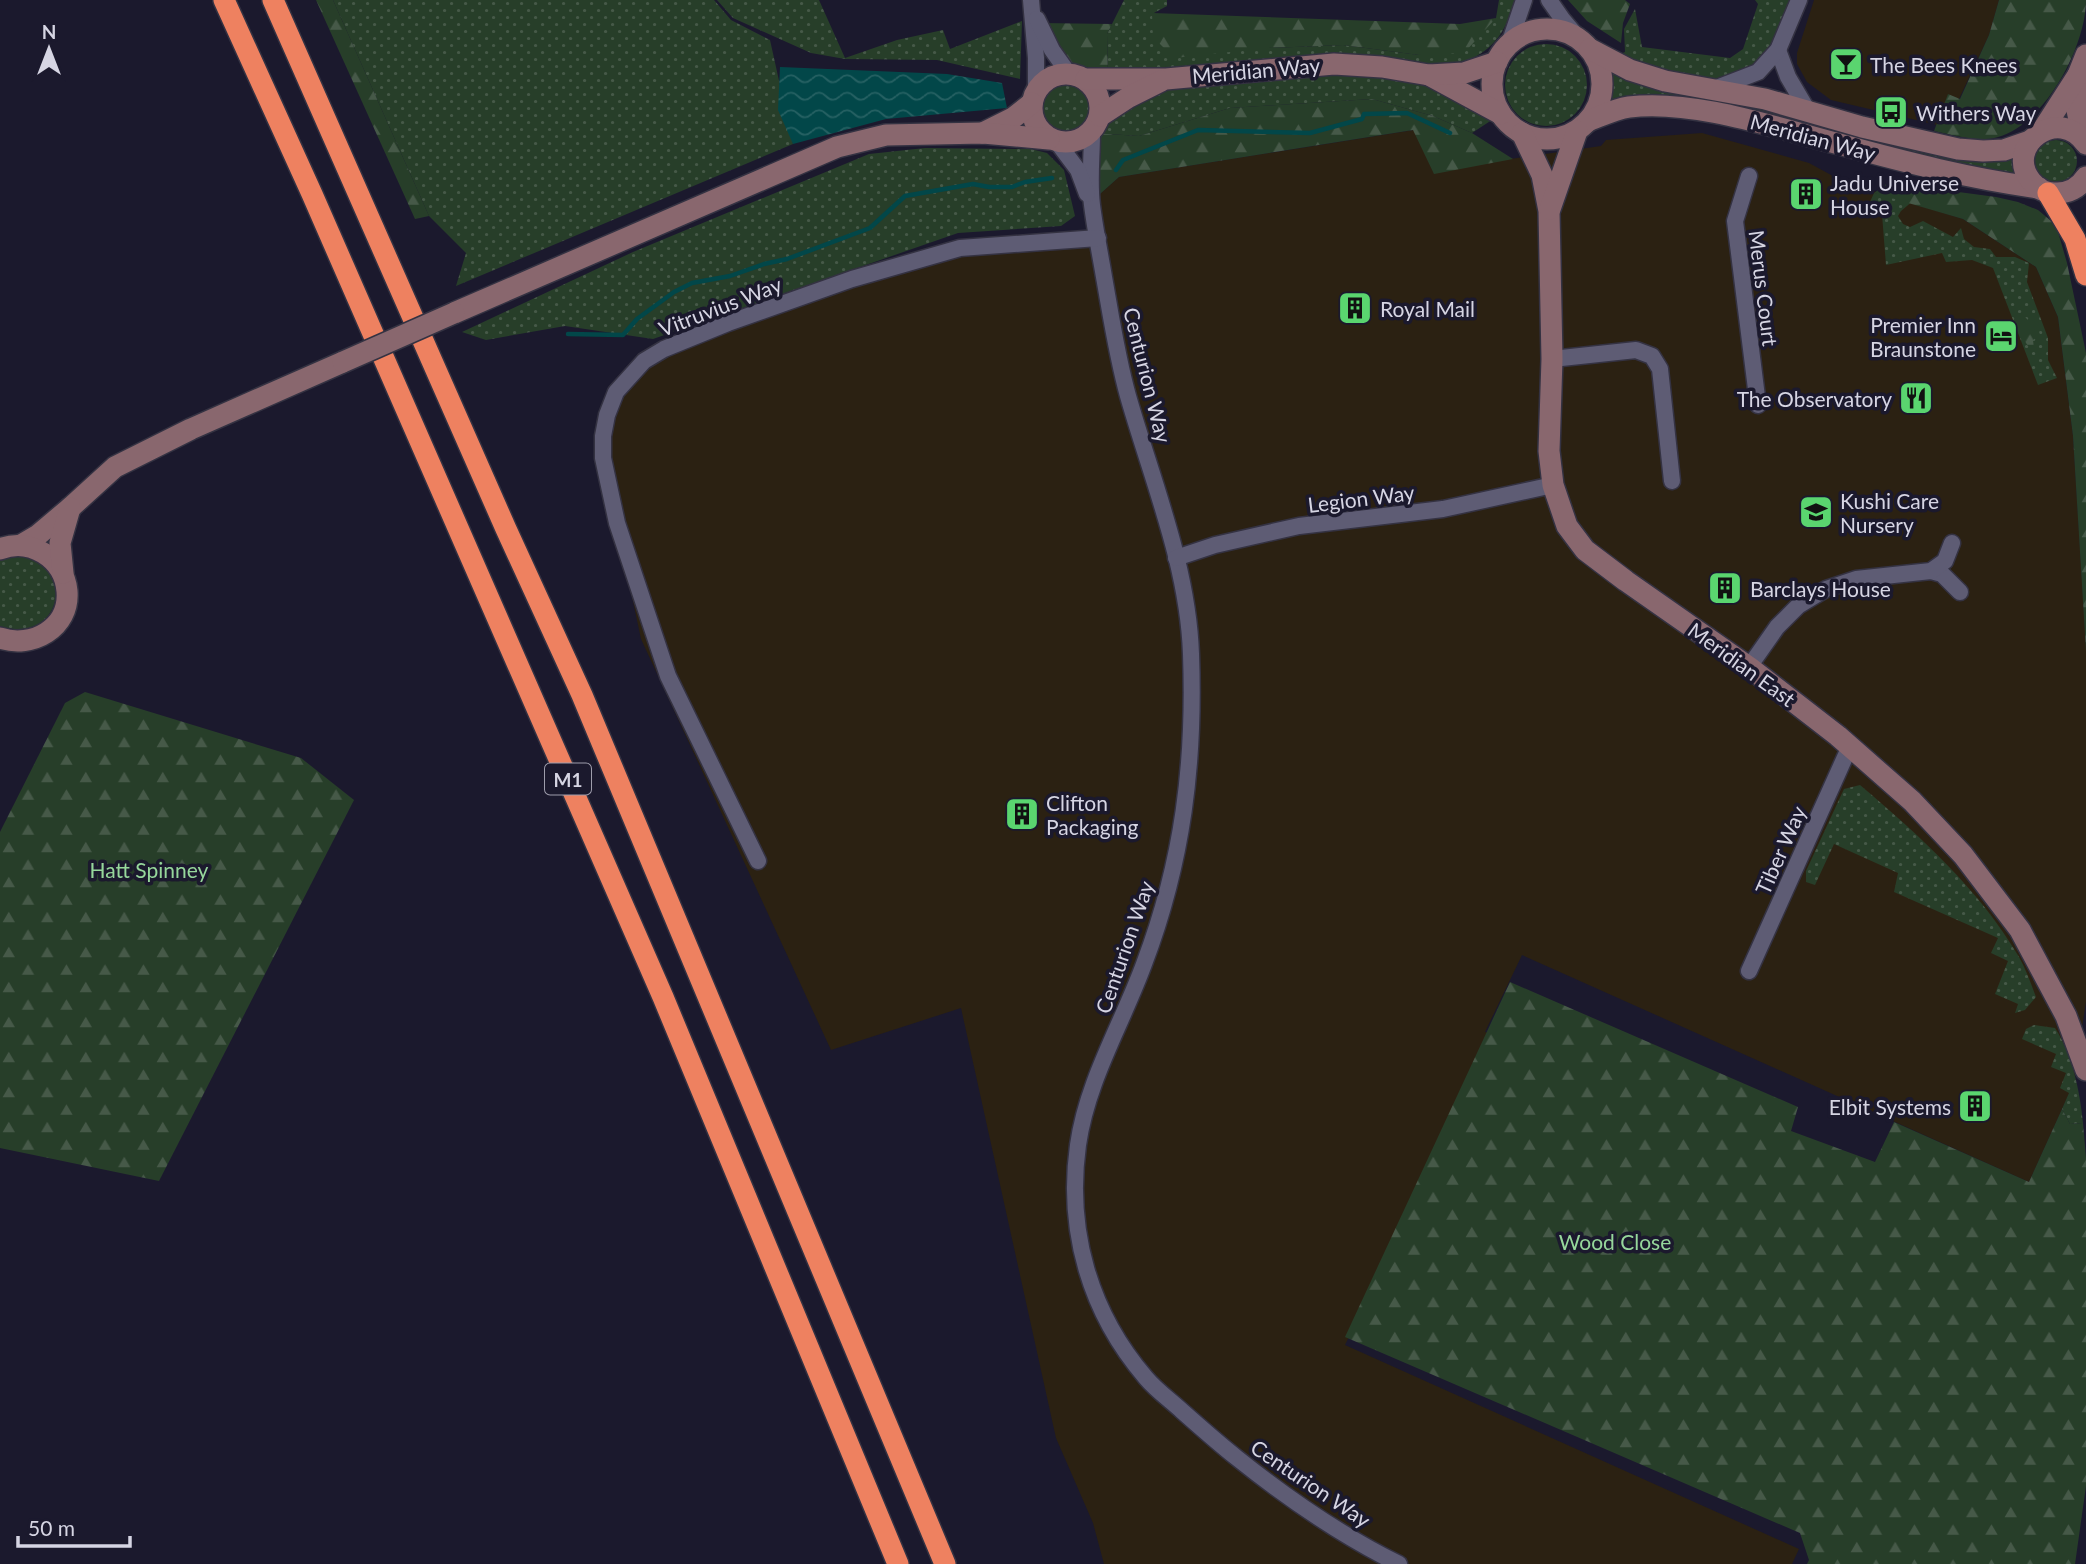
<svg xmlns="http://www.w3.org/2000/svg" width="2086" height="1564" font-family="Lato,sans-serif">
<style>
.commercial{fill:#2b2112}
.grass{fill:url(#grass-dots)}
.forest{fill:url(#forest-firs)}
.water{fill:url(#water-waves)}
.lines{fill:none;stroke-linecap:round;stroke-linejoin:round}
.stream{stroke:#024749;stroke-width:4.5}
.street-casing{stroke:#343242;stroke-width:19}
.secondary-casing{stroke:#343242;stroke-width:24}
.highway-casing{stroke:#343242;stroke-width:24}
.street{stroke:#5e5c74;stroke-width:16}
.secondary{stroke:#89676e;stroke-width:21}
.highway{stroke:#ee8160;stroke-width:21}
.secondary-bridge-casing{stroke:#343242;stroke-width:24;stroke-linecap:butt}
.secondary-bridge{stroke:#89676e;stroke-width:21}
.labels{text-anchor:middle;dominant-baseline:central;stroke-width:7;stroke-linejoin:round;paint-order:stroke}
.shield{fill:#1b192d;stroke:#9e9dac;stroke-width:2}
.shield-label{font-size:19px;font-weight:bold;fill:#d6d5e3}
.poi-label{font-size:21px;fill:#d6d5e3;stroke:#1b192d;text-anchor:start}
.street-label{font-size:21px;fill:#d6d5e3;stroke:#1b192d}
.park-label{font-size:21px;fill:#96d79b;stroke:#1b192d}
</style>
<defs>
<pattern id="grass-dots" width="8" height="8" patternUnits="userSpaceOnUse" patternTransform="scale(1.75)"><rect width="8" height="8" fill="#273e29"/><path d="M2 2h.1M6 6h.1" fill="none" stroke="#465948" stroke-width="1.8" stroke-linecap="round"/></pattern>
<pattern id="forest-firs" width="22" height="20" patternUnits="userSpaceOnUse" patternTransform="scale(1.75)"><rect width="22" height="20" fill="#273e29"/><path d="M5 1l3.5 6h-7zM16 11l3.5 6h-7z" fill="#465948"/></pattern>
<pattern id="water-waves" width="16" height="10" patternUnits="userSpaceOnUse" patternTransform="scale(1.75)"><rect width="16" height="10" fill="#024749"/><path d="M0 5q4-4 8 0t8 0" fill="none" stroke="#266163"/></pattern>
</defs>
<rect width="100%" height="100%" fill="#1b192d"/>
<g class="commercial">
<polygon points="1814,0 1999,0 1989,35 1959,99 1950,128 1831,100 1807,82 1797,64 1797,53"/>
<polygon points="1414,130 1433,170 1601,146 1606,140 1702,133 1809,163 1844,182 1963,219 2036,267 2058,317 2073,436 2086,645 2086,1002 2073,1085 2029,1182 1522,955 1485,1032 1496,1035 1345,1345 1799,1549 1792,1564 1104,1564 1093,1523 1056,1438 961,1008 831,1050 641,639 613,507 603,436 619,389 661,351 970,247 1097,238 1091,202 1119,177"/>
</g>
<g class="grass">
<polygon points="333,0 714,0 731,20 770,40 793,144 456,286 466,253 429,216"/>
<polygon points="717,0 819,0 845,58 897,40 943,30 950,49 1022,21 1020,79 937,60 845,59 811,53 733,18"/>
<path d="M1124,0H1167V6L1152,14L1268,48L1343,45L1419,55L1496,18L1499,0H1515C1500,53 1477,58 1430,75L1501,114L1472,133L1433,116L1372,99L1230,108L1139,136L1092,133L1100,116L1164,79H1108L1107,34Z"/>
<path d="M1755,0H1799L1779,53L1716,88L1862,127L2016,147L2033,183L1760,122L1595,112C1606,88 1602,71 1590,49L1607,59L1625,52L1624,29L1635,9L1642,47L1730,58L1743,49L1758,4Z"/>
<circle cx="1546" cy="85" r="41"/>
<circle cx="1067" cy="107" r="24"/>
<circle cx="2056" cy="161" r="21"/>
<polygon points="925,148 1031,149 1047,153 1064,170 1075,216 1061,226 958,233 653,339 565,326 486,340 462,332 633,252 869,154"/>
<polygon points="1874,193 1914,200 1901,211 1898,216 1903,224 1910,227 1923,221 1953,237 1961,228 1964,239 1974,247 1990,249 1996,257 2015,257 2029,263 2027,282 2048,338 2048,360 2057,378 2038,385 1993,268 1972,260 1946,262 1942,253 1886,265 1882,214 1870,202"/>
<path d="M23,555C80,572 57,645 0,626V560L8,556Z"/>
<path d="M1860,785C1920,836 1979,889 2019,957C2026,969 2031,984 2036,997L2025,1010L2015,1013L2018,1004L1995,994L2008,961L1991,953L1998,938L1894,892L1898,873L1834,844L1815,885L1806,882V871L1844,789Z"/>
<path d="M2034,1025L2055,1028C2072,1054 2080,1091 2083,1123L2070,1124L2062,1109L2069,1093L2060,1088L2066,1073L2051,1067L2056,1054L2022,1039L2026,1029Z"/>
</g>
<g class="forest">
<polygon points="316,0 333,0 429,216 415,219"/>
<polygon points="1568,0 1625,0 1630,4 1623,23 1621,43 1587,21"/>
<path d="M1999,0H2086C2086,46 2045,124 1998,137C1978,143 1954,135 1934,131L1948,94L1960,99L1989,35Z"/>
<polygon points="1152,13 1460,24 1496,18 1464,53 1419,55 1343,45 1268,48 1174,58 1153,37"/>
<polygon points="1039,23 1112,24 1107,34 1108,79 1086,79 1069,74"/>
<polygon points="1372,99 1433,116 1472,133 1513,159 1434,174 1413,130 1119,177 1091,202 1092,133 1139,136 1230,108"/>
<polygon points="1893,179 1906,185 1996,197 2018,202 2038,210 2056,225 2067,263 2086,353 2086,651 2073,436 2058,317 2036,267 1963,219 1874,193"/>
<polygon points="2024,316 2030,322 2036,321 2040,335 2033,340 2034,349 2028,346 2015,326"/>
<polygon points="85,692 301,758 354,800 159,1181 0,1148 0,832 65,703"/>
<polygon points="1510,982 1798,1107 1791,1131 1875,1162 1894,1122 2029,1182 2062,1109 2070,1124 2083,1123 2086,1158 2086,1486 2075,1564 1807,1564 1809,1560 1800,1533 1345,1337"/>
</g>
<polygon class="water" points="780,67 947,74 1002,83 1007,108 886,119 793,144 778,110"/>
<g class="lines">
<g class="stream">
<polyline points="1116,170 1123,160 1198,130 1310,133 1362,119 1364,114 1407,113 1450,133"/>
<polyline points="568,334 623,335 637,319 674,292 692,283 730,276 764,264 787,259 870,228 905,196 973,184 989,187 1012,187 1025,182 1052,178"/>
</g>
<g class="street-casing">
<g id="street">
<polyline points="1031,0 1036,58 1036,90"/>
<polyline points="1549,0 1563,20 1580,40"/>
<polyline points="1037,19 1052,50 1069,74"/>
<polyline points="1509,44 1524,0"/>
<polyline points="1778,50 1788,77 1808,111"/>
<polyline points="1714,89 1758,72 1778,50 1799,0"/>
<path d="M1092,133C1092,156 1089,182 1092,205C1095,229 1100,253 1104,277C1111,316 1117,357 1128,396C1152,480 1188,566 1191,654C1195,763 1183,861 1144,964C1122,1024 1087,1081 1078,1145C1066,1231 1090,1313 1146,1378C1156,1390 1170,1400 1182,1411C1200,1427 1218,1443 1237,1458C1287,1498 1342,1536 1399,1564"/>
<polyline points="1057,142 1078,170 1087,194"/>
<polyline points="1749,176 1735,221 1758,405"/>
<polyline points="1552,359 1636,350 1652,356 1660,369 1672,481"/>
<polyline points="1176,558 1215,545 1299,526 1443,509 1553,485"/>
<polyline points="1931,571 1942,574 1960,592"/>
<polyline points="1749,667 1777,627 1798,606 1826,589 1856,579 1931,571 1945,561 1952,543"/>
<polyline points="758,861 668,676 617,523 603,458 603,436 607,415 616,392 644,361 664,349 728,323 852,279 960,248 1098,238"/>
<polyline points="1749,971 1850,746"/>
</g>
</g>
<g class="secondary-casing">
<g id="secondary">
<circle cx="1547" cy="84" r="55"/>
<polyline points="1590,49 1630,70 1665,81 1765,99 1862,127 1958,149 1983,151 2004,150 2030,141"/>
<circle cx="1066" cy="108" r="34"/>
<polyline points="1429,75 1501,114"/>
<polyline points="2078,75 2077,110 2083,139"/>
<polyline points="1086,79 1166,79 1334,64 1382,67 1429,75 1464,73 1497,62"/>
<polyline points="1100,116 1129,97 1161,81"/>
<path d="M1588,121C1601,116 1615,109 1629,107C1693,99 1777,128 1839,144C1905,162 1971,179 2039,188"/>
<polyline points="2042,131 2078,75 2086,55"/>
<polyline points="983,133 1013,118 1032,103"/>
<polyline points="1522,133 1542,175 1549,211 1552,359 1549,451 1553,485 1567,526 1585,550 1626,581 1749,667 1838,736 1912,801 1963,855 2020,930 2066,1016 2086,1070"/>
<path d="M2086,144C2059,104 2003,146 2031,181C2037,188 2045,193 2054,193C2068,194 2079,188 2086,177"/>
<polyline points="1550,209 1577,131"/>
<polyline points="454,313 837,147 886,135 983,133 1049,139"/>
<polyline points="21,545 38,535 70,508 115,467 191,429 343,362"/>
<path d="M0,549C30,537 64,558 67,591C70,628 32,649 0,638"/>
<polyline points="63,573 60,543 70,508"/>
</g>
</g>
<g class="highway-casing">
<g id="highway">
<polyline points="224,0 312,194 663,997 898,1564"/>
<polyline points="273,0 506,529 582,695 945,1564"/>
<polyline points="2048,193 2075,239 2086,275"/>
</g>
</g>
<use href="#street" class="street"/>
<use href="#secondary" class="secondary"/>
<use href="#highway" class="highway"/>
<g class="secondary-bridge-casing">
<polyline id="secondary-bridge" points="343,362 454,313"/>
</g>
<use href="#secondary-bridge" class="secondary-bridge"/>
</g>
<defs>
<g id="bar-square" transform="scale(1.75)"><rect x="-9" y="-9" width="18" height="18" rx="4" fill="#5ad56f" stroke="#1b192d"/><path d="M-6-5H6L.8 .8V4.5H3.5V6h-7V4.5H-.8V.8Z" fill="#111"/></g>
<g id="bus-square" transform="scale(1.75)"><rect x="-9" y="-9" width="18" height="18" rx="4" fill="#5ad56f" stroke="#1b192d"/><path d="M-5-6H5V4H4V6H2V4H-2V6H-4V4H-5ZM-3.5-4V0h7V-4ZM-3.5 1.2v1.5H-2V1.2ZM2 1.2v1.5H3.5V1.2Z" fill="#111"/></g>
<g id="building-square" transform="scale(1.75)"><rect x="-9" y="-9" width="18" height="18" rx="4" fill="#5ad56f" stroke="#1b192d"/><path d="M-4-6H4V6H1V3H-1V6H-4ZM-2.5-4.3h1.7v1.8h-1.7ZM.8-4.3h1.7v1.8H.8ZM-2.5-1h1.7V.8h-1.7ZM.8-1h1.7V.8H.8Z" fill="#111"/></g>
<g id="hotel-square" transform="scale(1.75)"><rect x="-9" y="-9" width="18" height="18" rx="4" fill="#5ad56f" stroke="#1b192d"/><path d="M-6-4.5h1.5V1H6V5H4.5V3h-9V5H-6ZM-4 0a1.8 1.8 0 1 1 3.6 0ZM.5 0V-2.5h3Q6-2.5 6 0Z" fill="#111"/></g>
<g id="restaurant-square" transform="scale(1.75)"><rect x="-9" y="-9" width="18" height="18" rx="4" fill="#5ad56f" stroke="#1b192d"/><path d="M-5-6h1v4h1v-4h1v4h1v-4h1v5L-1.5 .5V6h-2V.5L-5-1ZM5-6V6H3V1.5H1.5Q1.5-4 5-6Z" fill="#111"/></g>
<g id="school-square" transform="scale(1.75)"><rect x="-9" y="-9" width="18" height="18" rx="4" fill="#5ad56f" stroke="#1b192d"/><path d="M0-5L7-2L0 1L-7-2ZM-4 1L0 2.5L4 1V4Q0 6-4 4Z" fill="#111"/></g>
</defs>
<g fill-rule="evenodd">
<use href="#bar-square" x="1846" y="64"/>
<use href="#bus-square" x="1891" y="112"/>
<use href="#building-square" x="1806" y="194"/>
<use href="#building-square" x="1355" y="308"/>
<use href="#hotel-square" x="2001" y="336"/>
<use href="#restaurant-square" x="1916" y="398"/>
<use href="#school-square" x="1816" y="512"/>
<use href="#building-square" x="1725" y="588"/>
<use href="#building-square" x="1022" y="814"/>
<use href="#building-square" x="1975" y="1106"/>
</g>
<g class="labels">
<rect class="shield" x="545" y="763.5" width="46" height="31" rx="5"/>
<g class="shield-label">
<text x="568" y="779">M1</text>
</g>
<g class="poi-label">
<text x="1870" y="64">The Bees Knees</text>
<text x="1916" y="112">Withers Way</text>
<text x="1830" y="182">Jadu Universe<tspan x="1830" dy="24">House</tspan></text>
<text x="1380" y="308">Royal Mail</text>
<text x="1976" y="324" text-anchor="end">Premier Inn<tspan x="1976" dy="24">Braunstone</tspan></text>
<text x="1892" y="398" text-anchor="end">The Observatory</text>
<text x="1840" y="500">Kushi Care<tspan x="1840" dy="24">Nursery</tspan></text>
<text x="1750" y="588">Barclays House</text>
<text x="1046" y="802">Clifton<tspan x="1046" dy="24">Packaging</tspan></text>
<text x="1951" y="1106" text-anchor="end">Elbit Systems</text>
</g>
<g class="street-label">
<text transform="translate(1256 70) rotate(-5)">Meridian Way</text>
<text transform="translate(1813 137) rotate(15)">Meridian Way</text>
<text transform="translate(1764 288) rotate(83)">Merus Court</text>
<text transform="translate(720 306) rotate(-21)">Vitruvius Way</text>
<text transform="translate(1148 375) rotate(76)">Centurion Way</text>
<text transform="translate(1361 498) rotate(-7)">Legion Way</text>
<text transform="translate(1742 664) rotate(36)">Meridian East</text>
<text transform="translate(1780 850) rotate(-66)">Tiber Way</text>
<text transform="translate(1124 947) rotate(-71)">Centurion Way</text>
<text transform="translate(1311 1483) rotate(34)">Centurion Way</text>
</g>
<g class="park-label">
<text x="149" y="869">Hatt Spinney</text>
<text x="1615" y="1241">Wood Close</text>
</g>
</g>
<g transform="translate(49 49)" stroke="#1b192d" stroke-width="5" paint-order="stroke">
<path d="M0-5L12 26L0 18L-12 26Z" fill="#d6d5e3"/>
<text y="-10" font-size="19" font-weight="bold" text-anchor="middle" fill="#d6d5e3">N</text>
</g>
<path d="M18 1536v10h112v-10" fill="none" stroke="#d6d5e3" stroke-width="3.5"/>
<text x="28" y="1536" font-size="21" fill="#d6d5e3" stroke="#1b192d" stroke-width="5" paint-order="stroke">50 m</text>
</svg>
